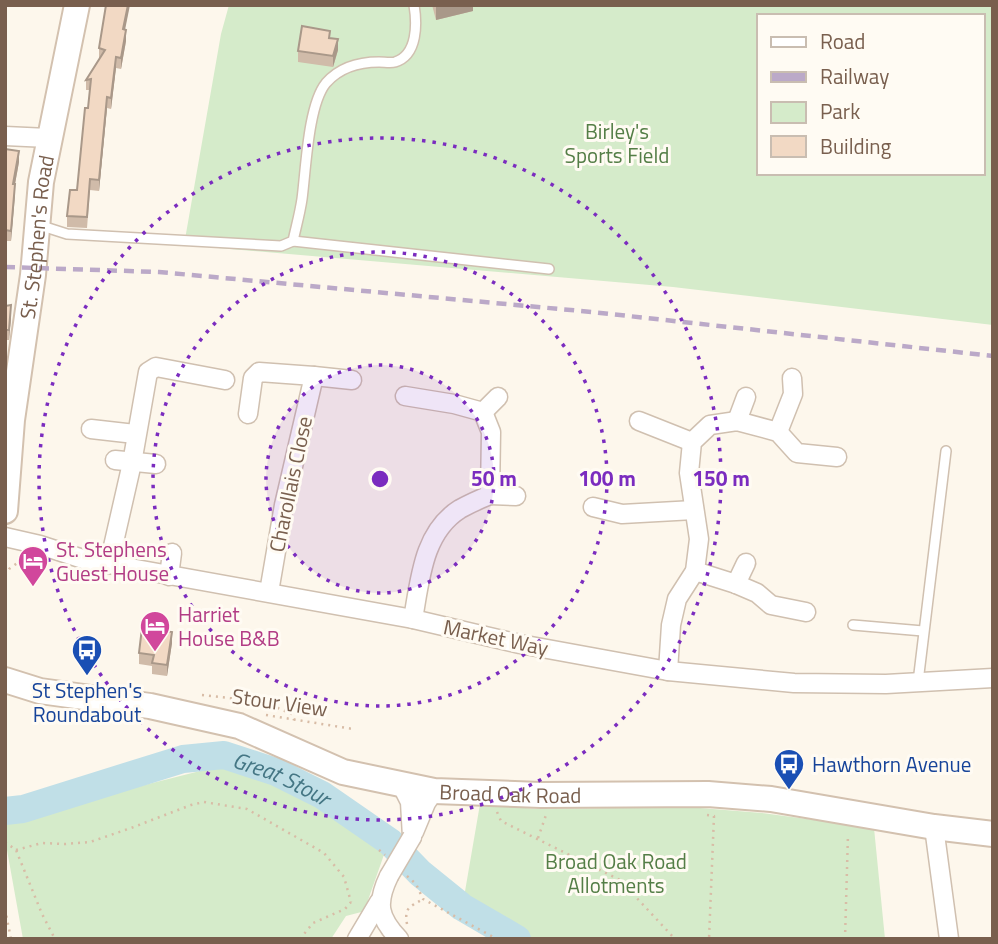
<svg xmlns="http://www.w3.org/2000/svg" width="998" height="944" font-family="'Titillium Web',sans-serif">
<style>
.green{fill:#d5ebca;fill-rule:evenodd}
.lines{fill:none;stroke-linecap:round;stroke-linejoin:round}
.river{stroke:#c0dfe7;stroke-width:28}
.lane-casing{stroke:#d0c0b0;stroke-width:12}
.street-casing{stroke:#d0c0b0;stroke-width:21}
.secondary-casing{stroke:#d3c1af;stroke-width:28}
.path{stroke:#d8bca6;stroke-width:2.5;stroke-dasharray:2 5;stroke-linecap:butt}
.lane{stroke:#fff;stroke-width:9}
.street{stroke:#fff;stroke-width:18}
.secondary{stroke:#fff;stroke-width:24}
.rail{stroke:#bba9c8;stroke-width:4.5;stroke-dasharray:10 7;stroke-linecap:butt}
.street-bridge-casing{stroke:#d0c0b0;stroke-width:21;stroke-linecap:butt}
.street-bridge{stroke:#fff;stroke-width:18}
.wall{fill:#d0bba9}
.shaded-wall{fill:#a99889}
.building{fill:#f2d9c4;stroke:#a99889;stroke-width:2}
.ring{fill:none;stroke:#7b2cbf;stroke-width:3.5;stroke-dasharray:3.5 7}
.labels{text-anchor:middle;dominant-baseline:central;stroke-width:6;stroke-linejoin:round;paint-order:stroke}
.park-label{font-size:21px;fill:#547e46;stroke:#fffbf3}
.street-label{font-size:21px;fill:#795f4e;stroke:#fffbf3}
.hotel-label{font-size:21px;fill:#b23c85;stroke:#fffbf3;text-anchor:start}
.transit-label{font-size:21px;fill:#164399;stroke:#fffbf3}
.water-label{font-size:23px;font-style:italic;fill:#447684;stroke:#fffbf3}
.centre{fill:#7b2cbf;stroke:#fffbf3;stroke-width:3.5}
.ring-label{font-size:21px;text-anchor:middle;font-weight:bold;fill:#7b2cbf;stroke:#fffbf3;stroke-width:6;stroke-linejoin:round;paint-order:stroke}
</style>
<rect width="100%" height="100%" fill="#fdf7ec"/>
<g class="green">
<path d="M229,5H993V325L673,287L184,245L221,34ZM758,16H982V173H758Z"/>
<polygon points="212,768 243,768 295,789 386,849 367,903 369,910 346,916 331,939 23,939 5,839 5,824 53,808"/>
<polygon points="480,804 537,809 688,807 762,813 874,828 885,939 525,939 463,903"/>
</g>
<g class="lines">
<path class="river" id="s1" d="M5,811L23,809L183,759L224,755L276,772L322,795L390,842L420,873L462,907L517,939"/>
<g class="lane-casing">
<g id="lane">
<path d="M39,225L67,234L281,246L293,241C296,227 300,213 302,199C306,169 308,105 326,83C340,67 358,62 379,62C384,62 391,63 395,62C418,55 417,23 414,5"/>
<polyline points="293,241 549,269"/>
<polyline points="853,625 923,631"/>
<polyline points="918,682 946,451"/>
</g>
</g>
<g class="street-casing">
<g id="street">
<polyline points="5,136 48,138"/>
<polyline points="314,376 352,380"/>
<path d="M405,396L454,404L483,412L491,432L490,495C480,499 469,504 460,509C423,532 420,580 413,619"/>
<polyline points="483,412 498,397"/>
<polyline points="248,414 253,378 259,372 314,376 284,505 269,592"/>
<polyline points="639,421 692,442"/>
<polyline points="737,421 746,397"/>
<polyline points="91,429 135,434"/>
<polyline points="778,432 793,394 792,378"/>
<polyline points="115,460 156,464"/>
<polyline points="490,495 516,496"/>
<polyline points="593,507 622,514 694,510"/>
<polyline points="5,537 40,545 86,560 413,619 520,644 668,671 794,683 886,684 993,678"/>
<polyline points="109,564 132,463 148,372 156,367 225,380"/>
<polyline points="695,571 736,584 757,593 771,605 806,612"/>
<polyline points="169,576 172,553"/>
<polyline points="736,584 746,563"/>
<polyline points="668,671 671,625 677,599 695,571 699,539 689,473 692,442 710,425 737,421 778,432 797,453 837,457"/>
<polyline points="402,786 410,802 412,837"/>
<polyline points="934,827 949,939"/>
<polyline points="414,832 426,803 434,791"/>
<path d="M389,876C376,903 378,917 399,939"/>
<polyline points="357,939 379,902"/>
</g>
</g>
<g class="secondary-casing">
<g id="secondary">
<path id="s2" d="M5,511L12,420L33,275L41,182L77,5"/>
<path id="s3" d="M5,680L40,691L150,706L239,726L343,772L434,791L541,795L708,794L771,799L934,827L993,834"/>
</g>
</g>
<g class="path">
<polyline points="5,575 9,569 23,559"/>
<polyline points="202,695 264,702 292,714 294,720"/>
<polyline points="266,715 353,729"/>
<polyline points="497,812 501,821 620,880 675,939"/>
<polyline points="707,815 714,816 709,939"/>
<polyline points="538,838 546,815"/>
<polyline points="5,842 16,850 42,914 55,939"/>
<polyline points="16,850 42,843 65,844 90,842 131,828 191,805 204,802 247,809 324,853 344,877 351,902"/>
<polyline points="379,850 385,855"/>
<polyline points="407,876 416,884 423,899 497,939"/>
<polyline points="5,909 11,939"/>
<path d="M407,924C404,907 410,907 423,899"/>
<polyline points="300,939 313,923 345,909 351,902"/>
<polyline points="845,939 848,834"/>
</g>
<use href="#lane" class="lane"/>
<use href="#street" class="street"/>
<use href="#secondary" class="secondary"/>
<polyline class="rail" points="5,267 159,272 592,312 993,356"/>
<g class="street-bridge-casing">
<polyline id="street-bridge" points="389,876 412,837"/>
</g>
<use href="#street-bridge" class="street-bridge"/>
</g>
<g class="wall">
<polygon points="432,5 473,5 473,11 436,20"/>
<polygon points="125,30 126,41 121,69 116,68 111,109 107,108 99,191 90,190 87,228 67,227 67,216 77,190 88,108 90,90 86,90 86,80 99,59 99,48"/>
<polygon points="330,38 338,50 333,67 298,62 298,51"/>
<polygon points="5,149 19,162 15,184 11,241 5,241"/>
<polygon points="5,306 11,316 9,340 5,340"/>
<polygon points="172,643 167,676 152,674 152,666 139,664 139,653"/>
</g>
<g class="shaded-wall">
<polygon points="128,5 130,5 123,40 123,29"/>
<polygon points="436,5 473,5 473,11 436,20"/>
<polygon points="126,30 126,41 121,69 121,58"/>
<polygon points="338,39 338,50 333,67 333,56"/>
<polygon points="116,57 116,68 111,109 111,98"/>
<polygon points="107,97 107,108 99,191 99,180"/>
<polygon points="19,151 19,162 13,195 13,184"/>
<polygon points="15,184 15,195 11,241 11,231"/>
<polygon points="11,305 11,316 9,340 9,330"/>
<polygon points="172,632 172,643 167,676 167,665"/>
</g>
<g class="building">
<polygon points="106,5 128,5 123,29 126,30 121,58 116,57 111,98 107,97 99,180 90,179 87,217 67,216 70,190 77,190 85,108 88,108 91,79 86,80 105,50 99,48"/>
<polygon points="302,26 330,31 329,38 338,39 333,56 298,51"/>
<polygon points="5,149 19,151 13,184 15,184 11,231 5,230"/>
<polygon points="11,305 9,330 5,330 5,306"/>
<polygon points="142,628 172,632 167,665 152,663 154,655 139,653"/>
</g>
<circle cx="380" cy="479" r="114" fill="#7b2cbf" fill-opacity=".12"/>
<g class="ring">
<circle cx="380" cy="479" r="114"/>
<circle cx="380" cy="479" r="227"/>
<circle cx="380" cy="479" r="341"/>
</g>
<defs>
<g id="hotel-pin" transform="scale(1.575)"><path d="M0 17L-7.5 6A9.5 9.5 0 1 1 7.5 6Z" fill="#d1479c" stroke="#fffbf3"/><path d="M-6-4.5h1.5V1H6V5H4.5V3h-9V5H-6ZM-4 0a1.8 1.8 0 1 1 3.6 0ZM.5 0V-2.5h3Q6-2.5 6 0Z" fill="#fff"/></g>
<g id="bus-pin" transform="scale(1.575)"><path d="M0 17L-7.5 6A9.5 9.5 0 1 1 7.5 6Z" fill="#1a4fb4" stroke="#fffbf3"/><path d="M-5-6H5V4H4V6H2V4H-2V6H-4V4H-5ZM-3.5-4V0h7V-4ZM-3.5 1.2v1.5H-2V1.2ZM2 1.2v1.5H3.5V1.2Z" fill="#fff"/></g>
</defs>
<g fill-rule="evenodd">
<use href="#hotel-pin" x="33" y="561"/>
<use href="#hotel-pin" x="155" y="626"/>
<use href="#bus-pin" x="87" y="650"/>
<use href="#bus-pin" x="789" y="764"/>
</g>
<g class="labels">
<g class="park-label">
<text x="617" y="131">Birley's<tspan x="617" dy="24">Sports Field</tspan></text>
<text x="616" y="861">Broad Oak Road<tspan x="616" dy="24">Allotments</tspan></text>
</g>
<g class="street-label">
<text stroke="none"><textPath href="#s2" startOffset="276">St. Stephen's Road</textPath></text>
<text transform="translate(290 484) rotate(-78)">Charollais Close</text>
<text transform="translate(496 637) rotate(12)">Market Way</text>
<text transform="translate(280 702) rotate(8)">Stour View</text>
<text stroke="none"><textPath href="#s3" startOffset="522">Broad Oak Road</textPath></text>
</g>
<g class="hotel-label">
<text x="56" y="549">St. Stephens<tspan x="56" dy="24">Guest House</tspan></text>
<text x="178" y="614">Harriet<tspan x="178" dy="24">House B&amp;B</tspan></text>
</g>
<g class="transit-label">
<text x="87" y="690">St Stephen's<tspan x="87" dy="24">Roundabout</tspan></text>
<text x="812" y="764" text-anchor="start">Hawthorn Avenue</text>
</g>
<g class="water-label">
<text stroke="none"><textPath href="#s1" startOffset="289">Great Stour</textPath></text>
</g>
</g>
<circle cx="380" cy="479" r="10" class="centre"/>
<g class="ring-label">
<text x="494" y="486">50 m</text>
<text x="607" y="486">100 m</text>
<text x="721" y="486">150 m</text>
</g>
<rect width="998" height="944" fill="none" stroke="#795f4e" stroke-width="14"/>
<rect x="757" y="14" width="228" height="161" fill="#fffbf3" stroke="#c9bdb1" stroke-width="2"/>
<rect x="771" y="37" width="35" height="10" fill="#ffffff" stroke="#c9bdb1" stroke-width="2"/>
<text x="820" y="49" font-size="21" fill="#795f4e">Road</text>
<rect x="771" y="72" width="35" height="10" fill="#bba9c8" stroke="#c9bdb1" stroke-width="2"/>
<text x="820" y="84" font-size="21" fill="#795f4e">Railway</text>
<rect x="771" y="102" width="35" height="21" fill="#d5ebca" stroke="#c9bdb1" stroke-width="2"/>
<text x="820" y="119" font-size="21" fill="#795f4e">Park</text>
<rect x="771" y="136" width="35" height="21" fill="#f2d9c4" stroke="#c9bdb1" stroke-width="2"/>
<text x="820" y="154" font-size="21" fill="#795f4e">Building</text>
</svg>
